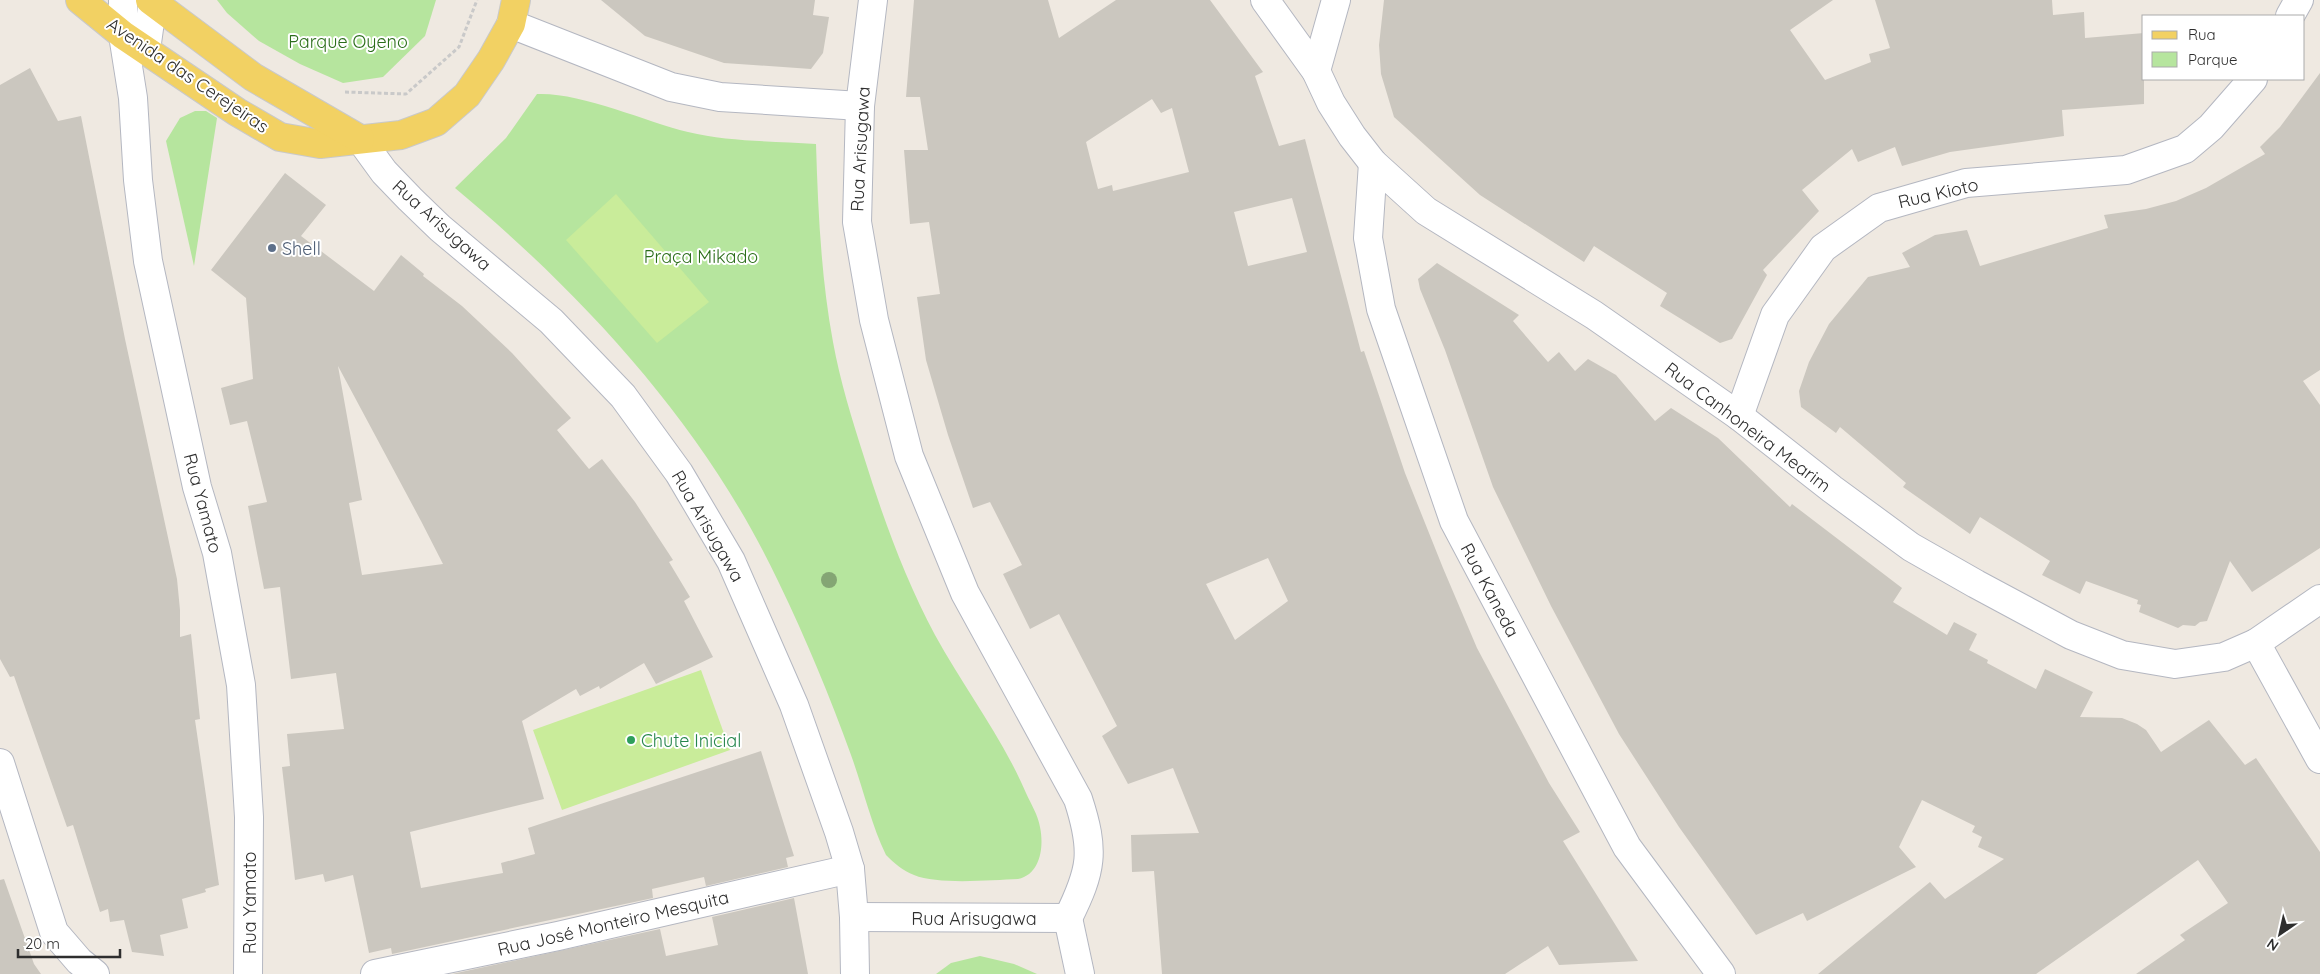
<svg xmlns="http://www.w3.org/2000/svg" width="2320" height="974" font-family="Quicksand,sans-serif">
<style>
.green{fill:#b6e59e}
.pitch{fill:#c9ec9a}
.building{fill:#cbc7bf;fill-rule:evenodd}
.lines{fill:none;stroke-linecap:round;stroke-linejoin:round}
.minor-casing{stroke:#b4b7c1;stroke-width:30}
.major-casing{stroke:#c9c9c9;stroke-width:30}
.path{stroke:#c9c9c9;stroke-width:3;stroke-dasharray:4 2.5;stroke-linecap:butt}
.minor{stroke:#fff;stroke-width:28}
.major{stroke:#f2d163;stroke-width:28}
.tree{fill:#84a574}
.service-dot{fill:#5c6f8a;stroke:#fff;stroke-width:2}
.leisure-dot{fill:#2e9e5b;stroke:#fff;stroke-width:2}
.labels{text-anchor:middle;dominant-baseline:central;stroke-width:4;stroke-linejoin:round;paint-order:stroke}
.park-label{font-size:18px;fill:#2c6e1b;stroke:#fff}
.street-label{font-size:18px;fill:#2e2e2e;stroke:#fff}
.service-label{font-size:18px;fill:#4e5e75;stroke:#fff;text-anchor:start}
.leisure-label{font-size:18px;fill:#27864d;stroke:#fff;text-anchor:start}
</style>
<rect width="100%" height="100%" fill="#efe9e1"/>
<g class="green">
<polygon points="217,0 436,0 425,36 383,77 343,83 300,64 259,41 227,13"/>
<path d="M537,94C580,92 644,121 688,132C729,142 774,141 816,144C818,210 821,277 833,342C840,381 852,419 864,457C883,518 905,579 935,635C964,688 1002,737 1026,793C1031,804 1038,815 1040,827C1044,846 1041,874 1018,879C991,880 938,885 914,875C903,871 894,863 886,855C871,824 863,788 851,755C830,697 806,639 779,583C706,428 586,297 455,188L506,138Z"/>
<polygon points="195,111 206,111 217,118 194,266 166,141 180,118"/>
<polygon points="980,956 1014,964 1037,974 936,974 951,963"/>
</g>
<g class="pitch">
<polygon points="616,194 709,302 657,343 566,240"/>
<polygon points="701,670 730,750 562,810 533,730"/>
</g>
<g class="building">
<polygon points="601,0 815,0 813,15 829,17 823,53 811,69 724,63 645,36"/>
<path d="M914,0H1048L1059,38L1116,0H1210L1263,72L1255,76L1279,146L1305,139L1361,352L1364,351L1405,473L1443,568L1477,648L1549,783L1580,832L1563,841L1638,961L1559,965L1548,946L1505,974H1162L1154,871L1132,872L1131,835L1199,833L1173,768L1128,784L1102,736L1117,726L1059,614L1030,629L1003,574L1022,565L990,502L973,508L948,435L926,360L917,297L940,294L929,222L910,224L904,150H928L920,97H906ZM1152,99L1161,113L1172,108L1189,172L1113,191L1112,185L1098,189L1086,142ZM1292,198L1307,252L1248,266L1234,212ZM1268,558L1288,601L1235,640L1206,584Z"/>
<polygon points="1384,0 1833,0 1790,30 1825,80 1871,62 1869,54 1890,48 1875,0 2052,0 2053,15 2084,12 2085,38 2144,33 2144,104 2062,110 2064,136 1950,152 1902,166 1895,147 1858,162 1852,149 1802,190 1819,211 1763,270 1767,275 1732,339 1720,343 1660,306 1667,293 1594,246 1584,262 1480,195 1394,117 1381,74 1379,45"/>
<polygon points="30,68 58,121 81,116 125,339 177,579 180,610 180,637 191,634 200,719 195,720 219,885 205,889 206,892 182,899 188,928 160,935 164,956 132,952 124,920 110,922 108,909 100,912 73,825 67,827 14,676 10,677 0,659 0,85"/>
<polygon points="2320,73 2320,370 2303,381 2320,405 2320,548 2252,592 2230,561 2207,621 2200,622 2195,626 2183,625 2178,628 2139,612 2141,605 2137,604 2138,600 2086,581 2080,594 2042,575 2050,561 1980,517 1970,534 1903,487 1906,483 1840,427 1836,433 1801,407 1799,391 1809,362 1829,324 1868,277 1910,267 1902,253 1935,235 1967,230 1980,266 2108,228 2104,215 2146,209 2176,201 2206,188 2265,154 2260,147 2280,127"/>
<path d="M285,173L326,205L301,236L374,291L401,255L424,274L423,276L462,306L512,353L571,418L557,430L589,469L602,459L635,502L673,560L669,562L690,597L684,601L713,657L656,684L644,663L600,689L599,686L580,696L576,689L522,721L544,799L410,832L421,888L503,873L501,863L535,854L528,828L761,751L794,856L786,858L788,867L706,886L704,877L652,889L653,898L392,954L391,948L369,953L353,875L325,882L323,874L295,880L282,767L290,766L287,734L344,729L336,673L291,679L280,587L264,589L248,506L267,502L247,421L230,425L221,388L253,379L246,298L211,270ZM338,366L421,521L443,564L362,575L349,503L362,500Z"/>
<polygon points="1437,263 1519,315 1513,321 1548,362 1559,352 1575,371 1588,359 1616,375 1655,421 1671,408 1718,438 1790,507 1792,504 1902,588 1893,602 1947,635 1954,622 1977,634 1969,650 1988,660 1987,663 2036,689 2045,669 2093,692 2080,717 2122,718 2137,724 2146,730 2161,752 2209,720 2245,765 2256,758 2320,852 2320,974 2136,974 2185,940 2180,935 2228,903 2198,860 2036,974 1818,974 1930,882 1945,899 2004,859 1978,847 1982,837 1972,832 1975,826 1922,800 1899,847 1916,867 1807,921 1803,913 1756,935 1679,827 1619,734 1551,606 1493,487 1445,350 1420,289 1418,279"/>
<polygon points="4,879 34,964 41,974 0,974 0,880"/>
<polygon points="794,898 808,974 452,974 660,929 666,956 718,945 712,917"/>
</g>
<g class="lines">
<g class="minor-casing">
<g id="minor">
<polyline points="123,0 123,35 133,98 138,180 148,261 197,487 217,553 241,685 249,817 248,974"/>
<polyline points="1265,0 1316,71 1331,103 1352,136 1373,163 1426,211 1594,315 1739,416 1832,489 1911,547 1976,584 2071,635 2122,655 2175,664 2224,657 2256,643 2320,599"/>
<polyline points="2290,16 2299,0"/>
<polyline points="511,24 671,87 720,97 860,106"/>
<polyline points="146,50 153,0"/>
<polyline points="1316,71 1336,0"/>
<polyline points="360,139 384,172 410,199 440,228 551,321 623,396 679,473 731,561 794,705 839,832 850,869 854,917 855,974"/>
<polyline points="1373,163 1368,238 1381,309 1454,521 1627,847 1721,974"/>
<polyline points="1739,416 1775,315 1823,248 1879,208 1966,183 2126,170 2185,149 2211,127 2253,79"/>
<polyline points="2256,643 2320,759"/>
<polyline points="0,763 54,932 79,961 95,974"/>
<path d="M854,917L1068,918C1092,870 1095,851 1078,799L965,593L909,456L874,320L857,222L860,106L873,0"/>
<polyline points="1068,918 1080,974"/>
<polyline points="375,974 558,936 850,869"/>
</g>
</g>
<g class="major-casing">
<g id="major">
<polyline points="80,0 123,35 237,112 280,137 320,144 401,135 436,122 467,95 491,60 511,24 516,0"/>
<polyline points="150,0 253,77 360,139"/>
</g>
</g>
<polyline class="path" points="345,92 406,94 459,47 477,0"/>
<use href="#minor" class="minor"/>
<use href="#major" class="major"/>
</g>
<circle class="tree" cx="829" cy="580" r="8"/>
<circle class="service-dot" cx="272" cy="248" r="5"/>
<circle class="leisure-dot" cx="631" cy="740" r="5"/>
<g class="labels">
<g class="park-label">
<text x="348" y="41">Parque Oyeno</text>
<text x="701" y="256">Praça Mikado</text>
</g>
<g class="street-label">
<text transform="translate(188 75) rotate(34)">Avenida das Cerejeiras</text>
<text transform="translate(860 149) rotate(-87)">Rua Arisugawa</text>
<text transform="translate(1938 193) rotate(-13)">Rua Kioto</text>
<text transform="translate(442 225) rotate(42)">Rua Arisugawa</text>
<text transform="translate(1748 427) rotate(37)">Rua Canhoneira Mearim</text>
<text transform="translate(203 503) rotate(75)">Rua Yamato</text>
<text transform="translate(708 526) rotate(60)">Rua Arisugawa</text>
<text transform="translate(1490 590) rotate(62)">Rua Kaneda</text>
<text transform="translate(249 903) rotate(-90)">Rua Yamato</text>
<text x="974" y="918">Rua Arisugawa</text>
<text transform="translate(613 923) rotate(-13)">Rua José Monteiro Mesquita</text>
</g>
<g class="service-label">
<text x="282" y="248">Shell</text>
</g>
<g class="leisure-label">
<text x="641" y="740">Chute Inicial</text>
</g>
</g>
<rect x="2142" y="15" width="162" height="65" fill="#ffffff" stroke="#ababab"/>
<rect x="2152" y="31" width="25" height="8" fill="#f2d163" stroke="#ababab"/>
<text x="2188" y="40" font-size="15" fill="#2e2e2e">Rua</text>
<rect x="2152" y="52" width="25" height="15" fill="#b6e59e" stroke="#ababab"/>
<text x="2188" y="65" font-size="15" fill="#2e2e2e">Parque</text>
<g transform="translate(2280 934) rotate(214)" stroke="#ffffff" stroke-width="4" paint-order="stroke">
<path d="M0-4L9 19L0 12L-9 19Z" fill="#2e2e2e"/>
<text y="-8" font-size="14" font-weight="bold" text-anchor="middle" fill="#2e2e2e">N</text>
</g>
<path d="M18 949v8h102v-8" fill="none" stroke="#2e2e2e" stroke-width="2.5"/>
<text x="25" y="949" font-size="15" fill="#2e2e2e" stroke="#ffffff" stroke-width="4" paint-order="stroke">20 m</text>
</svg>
